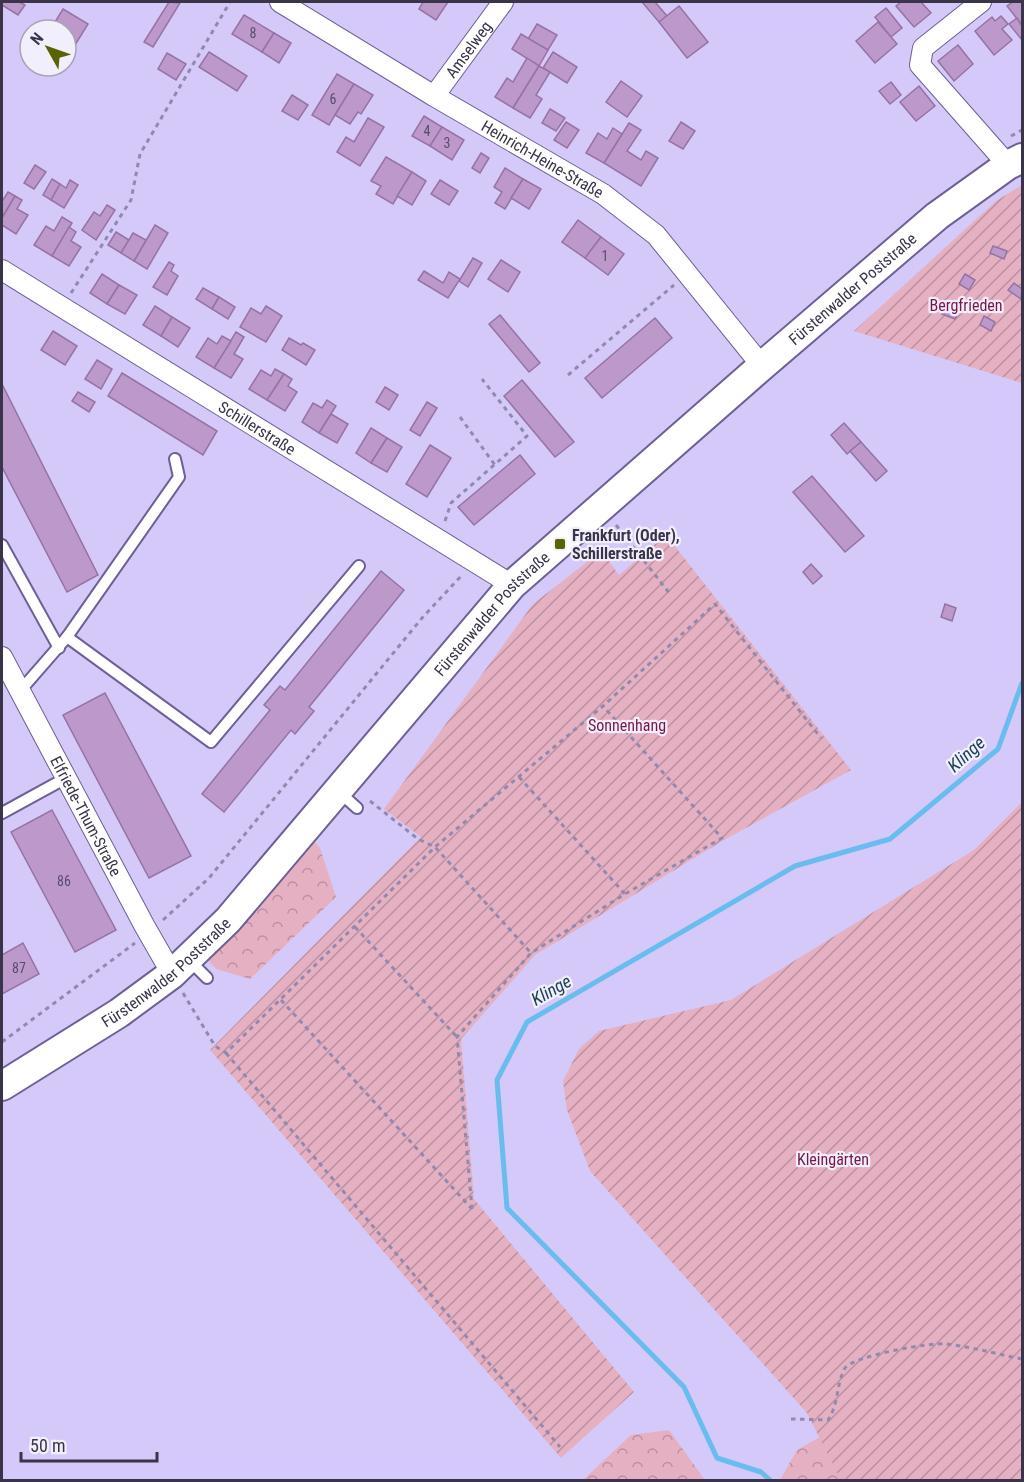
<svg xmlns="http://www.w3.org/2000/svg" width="1024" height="1482" font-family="'Roboto Condensed',sans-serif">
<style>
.forest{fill:url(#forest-crowns)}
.garden{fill:url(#garden-furrows)}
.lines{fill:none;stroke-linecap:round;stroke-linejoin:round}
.stream{stroke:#68bdee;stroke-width:5}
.building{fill:#bc98cb;stroke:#9673a4;stroke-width:1.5}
.lane-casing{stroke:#6e6095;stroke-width:14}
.street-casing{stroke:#6e6095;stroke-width:22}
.secondary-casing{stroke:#6e6095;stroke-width:32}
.path{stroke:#928aae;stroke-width:3;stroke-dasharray:4.5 4.5;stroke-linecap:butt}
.lane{stroke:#fff;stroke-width:10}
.street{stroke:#fff;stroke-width:20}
.secondary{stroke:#fff;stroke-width:28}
.poi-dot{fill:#596301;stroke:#f2effc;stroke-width:2}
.labels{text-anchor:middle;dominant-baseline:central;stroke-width:4.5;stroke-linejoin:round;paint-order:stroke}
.number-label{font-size:14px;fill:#5a4d6b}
.street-label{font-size:16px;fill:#3a344b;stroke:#f2effc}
.park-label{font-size:16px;fill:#791647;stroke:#f2effc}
.poi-label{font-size:16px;font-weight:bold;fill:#3a344b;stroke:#f2effc;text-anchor:start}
.water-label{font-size:18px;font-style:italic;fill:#1c4156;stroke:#f2effc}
</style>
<defs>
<pattern id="forest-crowns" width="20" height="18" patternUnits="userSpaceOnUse" patternTransform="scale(1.5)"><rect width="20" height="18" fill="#e6b0c3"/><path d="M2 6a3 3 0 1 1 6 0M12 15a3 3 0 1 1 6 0" fill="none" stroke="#bb90a0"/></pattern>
<pattern id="garden-furrows" width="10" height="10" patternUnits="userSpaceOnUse" patternTransform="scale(1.5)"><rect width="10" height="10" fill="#e6b0c3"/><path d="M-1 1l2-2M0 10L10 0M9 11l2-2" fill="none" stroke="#bb90a0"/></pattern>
</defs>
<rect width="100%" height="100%" fill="#d4c9f8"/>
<g class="forest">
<polygon points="314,841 320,848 336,897 250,979 216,969 208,960"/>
<polygon points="843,1424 898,1480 780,1480 797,1450"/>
<polygon points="669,1430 705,1480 585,1480 584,1479 631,1435"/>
</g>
<g class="garden">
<polygon points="1022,185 1022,383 854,331 996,201"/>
<polygon points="666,535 851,770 724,840 535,955 461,1039 474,1199 634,1392 561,1458 210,1050 421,837 384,809 533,604 601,551 619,575"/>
<polygon points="1022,802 1022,1480 841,1480 807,1413 590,1171 567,1110 563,1081 579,1049 599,1031 731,1000 974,850"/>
</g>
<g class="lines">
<polyline class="stream" points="770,1480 761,1472 717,1458 684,1387 507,1208 497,1080 527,1022 795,866 890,839 998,749 1022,683"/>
</g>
<g class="building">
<polygon points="2,2 19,2 25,5 18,15 2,5"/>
<polygon points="169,2 180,3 153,47 144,42"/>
<polygon points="423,2 448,2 436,20 419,9"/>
<polygon points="642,2 655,2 667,16 659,22"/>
<polygon points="901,2 921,2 931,13 914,27 896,6"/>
<polygon points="1013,2 1022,2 1022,25 1007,6"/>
<polygon points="679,6 708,42 687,58 659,22"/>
<polygon points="886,8 902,28 891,37 875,17"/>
<polygon points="63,9 88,24 72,50 66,46 66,30 50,30"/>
<polygon points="244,15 274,33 262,52 232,34"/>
<polygon points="1001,16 1008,24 1002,29 1012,40 994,55 975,31 992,17 995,21"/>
<polygon points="1017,18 1022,26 1022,40 1009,24"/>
<polygon points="878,22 897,44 875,63 856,41"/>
<polygon points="537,24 557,35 548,50 528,39"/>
<polygon points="274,33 291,43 279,63 262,52"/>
<polygon points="521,34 548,50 539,66 512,49"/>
<polygon points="958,45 973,64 954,81 938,61"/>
<polygon points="209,52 247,76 237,91 199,67"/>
<polygon points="553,52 577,67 567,83 543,68"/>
<polygon points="167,53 186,64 176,80 158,69"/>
<polygon points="527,58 539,66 513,108 495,97 507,78 513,82"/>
<polygon points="539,66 550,72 536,95 542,99 530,118 513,108"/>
<polygon points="337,74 354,84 329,125 312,115"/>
<polygon points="621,81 642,96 627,117 606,102"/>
<polygon points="891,82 901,95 890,104 879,91"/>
<polygon points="354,84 373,95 361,114 358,112 350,124 335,115"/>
<polygon points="919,86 935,106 916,121 900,102"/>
<polygon points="292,95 308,105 298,120 282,111"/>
<polygon points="550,109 565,118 556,131 542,123"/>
<polygon points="424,116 442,127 430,146 412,136"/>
<polygon points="368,118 384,127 360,166 337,152 346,137 354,142"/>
<polygon points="566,122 579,130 567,148 554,140"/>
<polygon points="681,122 695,131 683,149 669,141"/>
<polygon points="629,123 641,130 627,151 641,160 646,151 658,158 641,186 604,163"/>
<polygon points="442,127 464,140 452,160 430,146"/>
<polygon points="613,128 622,134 604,163 586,153 598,133 607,139"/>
<polygon points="481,153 489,158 480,173 472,168"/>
<polygon points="386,157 412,172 393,204 376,194 381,186 371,181"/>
<polygon points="35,165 46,172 34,189 24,183"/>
<polygon points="505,168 523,179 505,209 495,203 502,192 494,187"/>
<polygon points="412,172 426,181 412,205 397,196"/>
<polygon points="52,179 60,184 51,200 43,195"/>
<polygon points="523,179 541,189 529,209 511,198"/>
<polygon points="70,180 78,185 64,208 51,200 60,184 66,188"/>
<polygon points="440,180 458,191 449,205 431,194"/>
<polygon points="8,192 15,196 2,218 2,200 3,200"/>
<polygon points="15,196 22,200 17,209 28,215 16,234 2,225 2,218"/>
<polygon points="107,205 115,210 96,240 82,230 94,212 100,216"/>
<polygon points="62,217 72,223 52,256 34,245 46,226 54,231"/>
<polygon points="578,220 601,237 585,258 562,242"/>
<polygon points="155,225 168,233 147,269 134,261"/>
<polygon points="69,227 76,232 71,241 81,247 69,266 52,256"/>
<polygon points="116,232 129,240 121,253 108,245"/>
<polygon points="133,233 146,240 134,261 121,253"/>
<polygon points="601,237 624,254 608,275 585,258"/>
<polygon points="993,246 1007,251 1004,259 990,253"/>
<polygon points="473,258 482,263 468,287 459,281"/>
<polygon points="501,260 520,272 508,292 488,279"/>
<polygon points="169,262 174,265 171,271 178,276 167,295 153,287"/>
<polygon points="424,271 443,283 449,272 460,279 448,298 418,280"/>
<polygon points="102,274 119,285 107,304 90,293"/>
<polygon points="965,274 975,280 969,290 959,284"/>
<polygon points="1014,283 1022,289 1021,299 1008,290"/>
<polygon points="119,285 137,295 125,314 107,304"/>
<polygon points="203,288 219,297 212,309 196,299"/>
<polygon points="219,297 235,307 228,319 212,309"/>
<polygon points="946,304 959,310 955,319 942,314"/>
<polygon points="155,306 172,317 161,336 143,325"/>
<polygon points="266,306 282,316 266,342 240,327 251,308 261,314"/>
<polygon points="500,315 540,363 529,372 489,324"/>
<polygon points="984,316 995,322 991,331 980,325"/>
<polygon points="172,317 190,328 178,347 161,336"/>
<polygon points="655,318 672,338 602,398 585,378"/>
<polygon points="53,331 77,346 65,365 41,350"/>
<polygon points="236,332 244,337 234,354 243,359 231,378 214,368"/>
<polygon points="222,336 231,341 214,368 196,357 208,338 217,344"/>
<polygon points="289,338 301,345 303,343 315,350 306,365 282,350"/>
<polygon points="97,360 112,369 101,389 85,379"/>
<polygon points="275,369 284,374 267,400 249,389 261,370 271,376"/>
<polygon points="122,373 217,431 203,455 108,396"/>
<polygon points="284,374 292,379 288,386 297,392 285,411 267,400"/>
<polygon points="522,380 574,442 555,457 504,396"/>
<polygon points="2,384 98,575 67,592 2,467"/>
<polygon points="385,387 398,395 389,410 376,402"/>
<polygon points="78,392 95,402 89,412 72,401"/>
<polygon points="327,400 336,406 319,433 302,422 313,403 322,408"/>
<polygon points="427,402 437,408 420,436 410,430"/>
<polygon points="331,414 348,424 337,443 319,433"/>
<polygon points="844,423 861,442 847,454 831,435"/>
<polygon points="371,428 387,438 371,463 356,453"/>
<polygon points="387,438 402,447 387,472 371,463"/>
<polygon points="861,442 887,471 876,481 850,451"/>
<polygon points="430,445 451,458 427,497 406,484"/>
<polygon points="520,455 535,474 474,525 458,507"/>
<polygon points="812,476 864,536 845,552 793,492"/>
<polygon points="811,564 822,576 813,584 803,572"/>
<polygon points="381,571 404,590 309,707 314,711 295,734 291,730 224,812 202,794 270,710 264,705 280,686 285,690"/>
<polygon points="945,604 956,608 952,621 941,617"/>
<polygon points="105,693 191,856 149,878 63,715"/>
<polygon points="52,810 116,930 75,952 11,832"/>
<polygon points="23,943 39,974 2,994 2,955"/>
</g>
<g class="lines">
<g class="lane-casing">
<g id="lane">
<polyline points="2,545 59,648"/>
<polyline points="67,637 211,742 359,566"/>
<polyline points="20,691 67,637 179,477 175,459"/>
<polyline points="338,791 357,808"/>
<polyline points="2,813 66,778"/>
<polyline points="188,959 207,978"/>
</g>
</g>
<g class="street-casing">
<g id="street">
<path id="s1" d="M280,2L434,96L603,194L656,235L762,366"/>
<polyline points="981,2 923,48 920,65 1008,165"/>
<path id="s2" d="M434,96L503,2"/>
<path id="s3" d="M2,270L512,585"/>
<path id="s4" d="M2,657L144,925L172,974"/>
</g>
</g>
<g class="secondary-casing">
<g id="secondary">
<path id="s5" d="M2,1086L119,1013L172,974L228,920L512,585L762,366L937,216L1008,165L1022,158"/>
</g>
</g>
<g class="path">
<polyline points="1011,136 1022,130"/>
<polyline points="71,293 131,200 140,154 230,2"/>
<polyline points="568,375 674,285"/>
<polyline points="460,417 495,465"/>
<polyline points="445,521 451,503 527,436 482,379"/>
<polyline points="616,525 670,594"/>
<polyline points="519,777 625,894"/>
<polyline points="370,801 418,839 435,847 531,953"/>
<polyline points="163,920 209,878 422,618 463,574"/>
<polyline points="355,927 457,1037"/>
<polyline points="183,993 215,1046 226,1053 435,847 603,706 715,604 821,738"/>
<polyline points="281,1000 472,1209"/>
<polyline points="2,1042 135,943"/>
<polyline points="226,1053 560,1447"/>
<polyline points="472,1209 457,1037 531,953 625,894 722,838 603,706"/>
<path d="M791,1419L828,1420C839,1404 836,1384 845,1368C853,1356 931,1342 946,1344C972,1347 997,1354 1022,1359"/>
</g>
<use href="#lane" class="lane"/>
<use href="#street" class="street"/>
<use href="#secondary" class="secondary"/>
</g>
<rect class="poi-dot" x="554" y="538" width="12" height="12" rx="3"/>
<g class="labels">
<g class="number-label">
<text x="253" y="33">8</text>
<text x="333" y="99">6</text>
<text x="427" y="131">4</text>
<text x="447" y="143">3</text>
<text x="605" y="256">1</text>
<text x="64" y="881">86</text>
<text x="19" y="968">87</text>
</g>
<g class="street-label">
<text stroke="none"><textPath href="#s2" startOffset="58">Amselweg</textPath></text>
<text stroke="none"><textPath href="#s1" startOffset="306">Heinrich-Heine-Straße</textPath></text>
<text stroke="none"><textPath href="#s5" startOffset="1172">Fürstenwalder Poststraße</textPath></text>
<text stroke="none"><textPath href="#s3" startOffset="300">Schillerstraße</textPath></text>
<text stroke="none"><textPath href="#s5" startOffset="686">Fürstenwalder Poststraße</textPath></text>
<text stroke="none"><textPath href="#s4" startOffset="180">Elfriede-Thum-Straße</textPath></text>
<text stroke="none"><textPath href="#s5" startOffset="200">Fürstenwalder Poststraße</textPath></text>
</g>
<g class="park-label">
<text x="966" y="305">Bergfrieden</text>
<text x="627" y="725">Sonnenhang</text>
<text x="833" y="1159">Kleingärten</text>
</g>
<g class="poi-label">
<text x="572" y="535">Frankfurt (Oder),<tspan x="572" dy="18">Schillerstraße</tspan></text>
</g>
<g class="water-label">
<text transform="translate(966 754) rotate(-42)">Klinge</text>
<text transform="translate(551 990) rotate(-30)">Klinge</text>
</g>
</g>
<rect width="1024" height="1482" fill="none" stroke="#3a344b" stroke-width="6"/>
<g transform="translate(48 48) rotate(310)"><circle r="28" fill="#f2effc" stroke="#a8a4b5" stroke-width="1.5"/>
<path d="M0-4.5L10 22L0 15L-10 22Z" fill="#596301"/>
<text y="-9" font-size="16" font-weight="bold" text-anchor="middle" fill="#3a344b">N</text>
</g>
<path d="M21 1452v9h136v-9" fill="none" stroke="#3a344b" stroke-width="3"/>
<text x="30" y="1452" font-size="18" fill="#3a344b" stroke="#f2effc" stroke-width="4.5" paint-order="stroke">50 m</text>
</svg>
